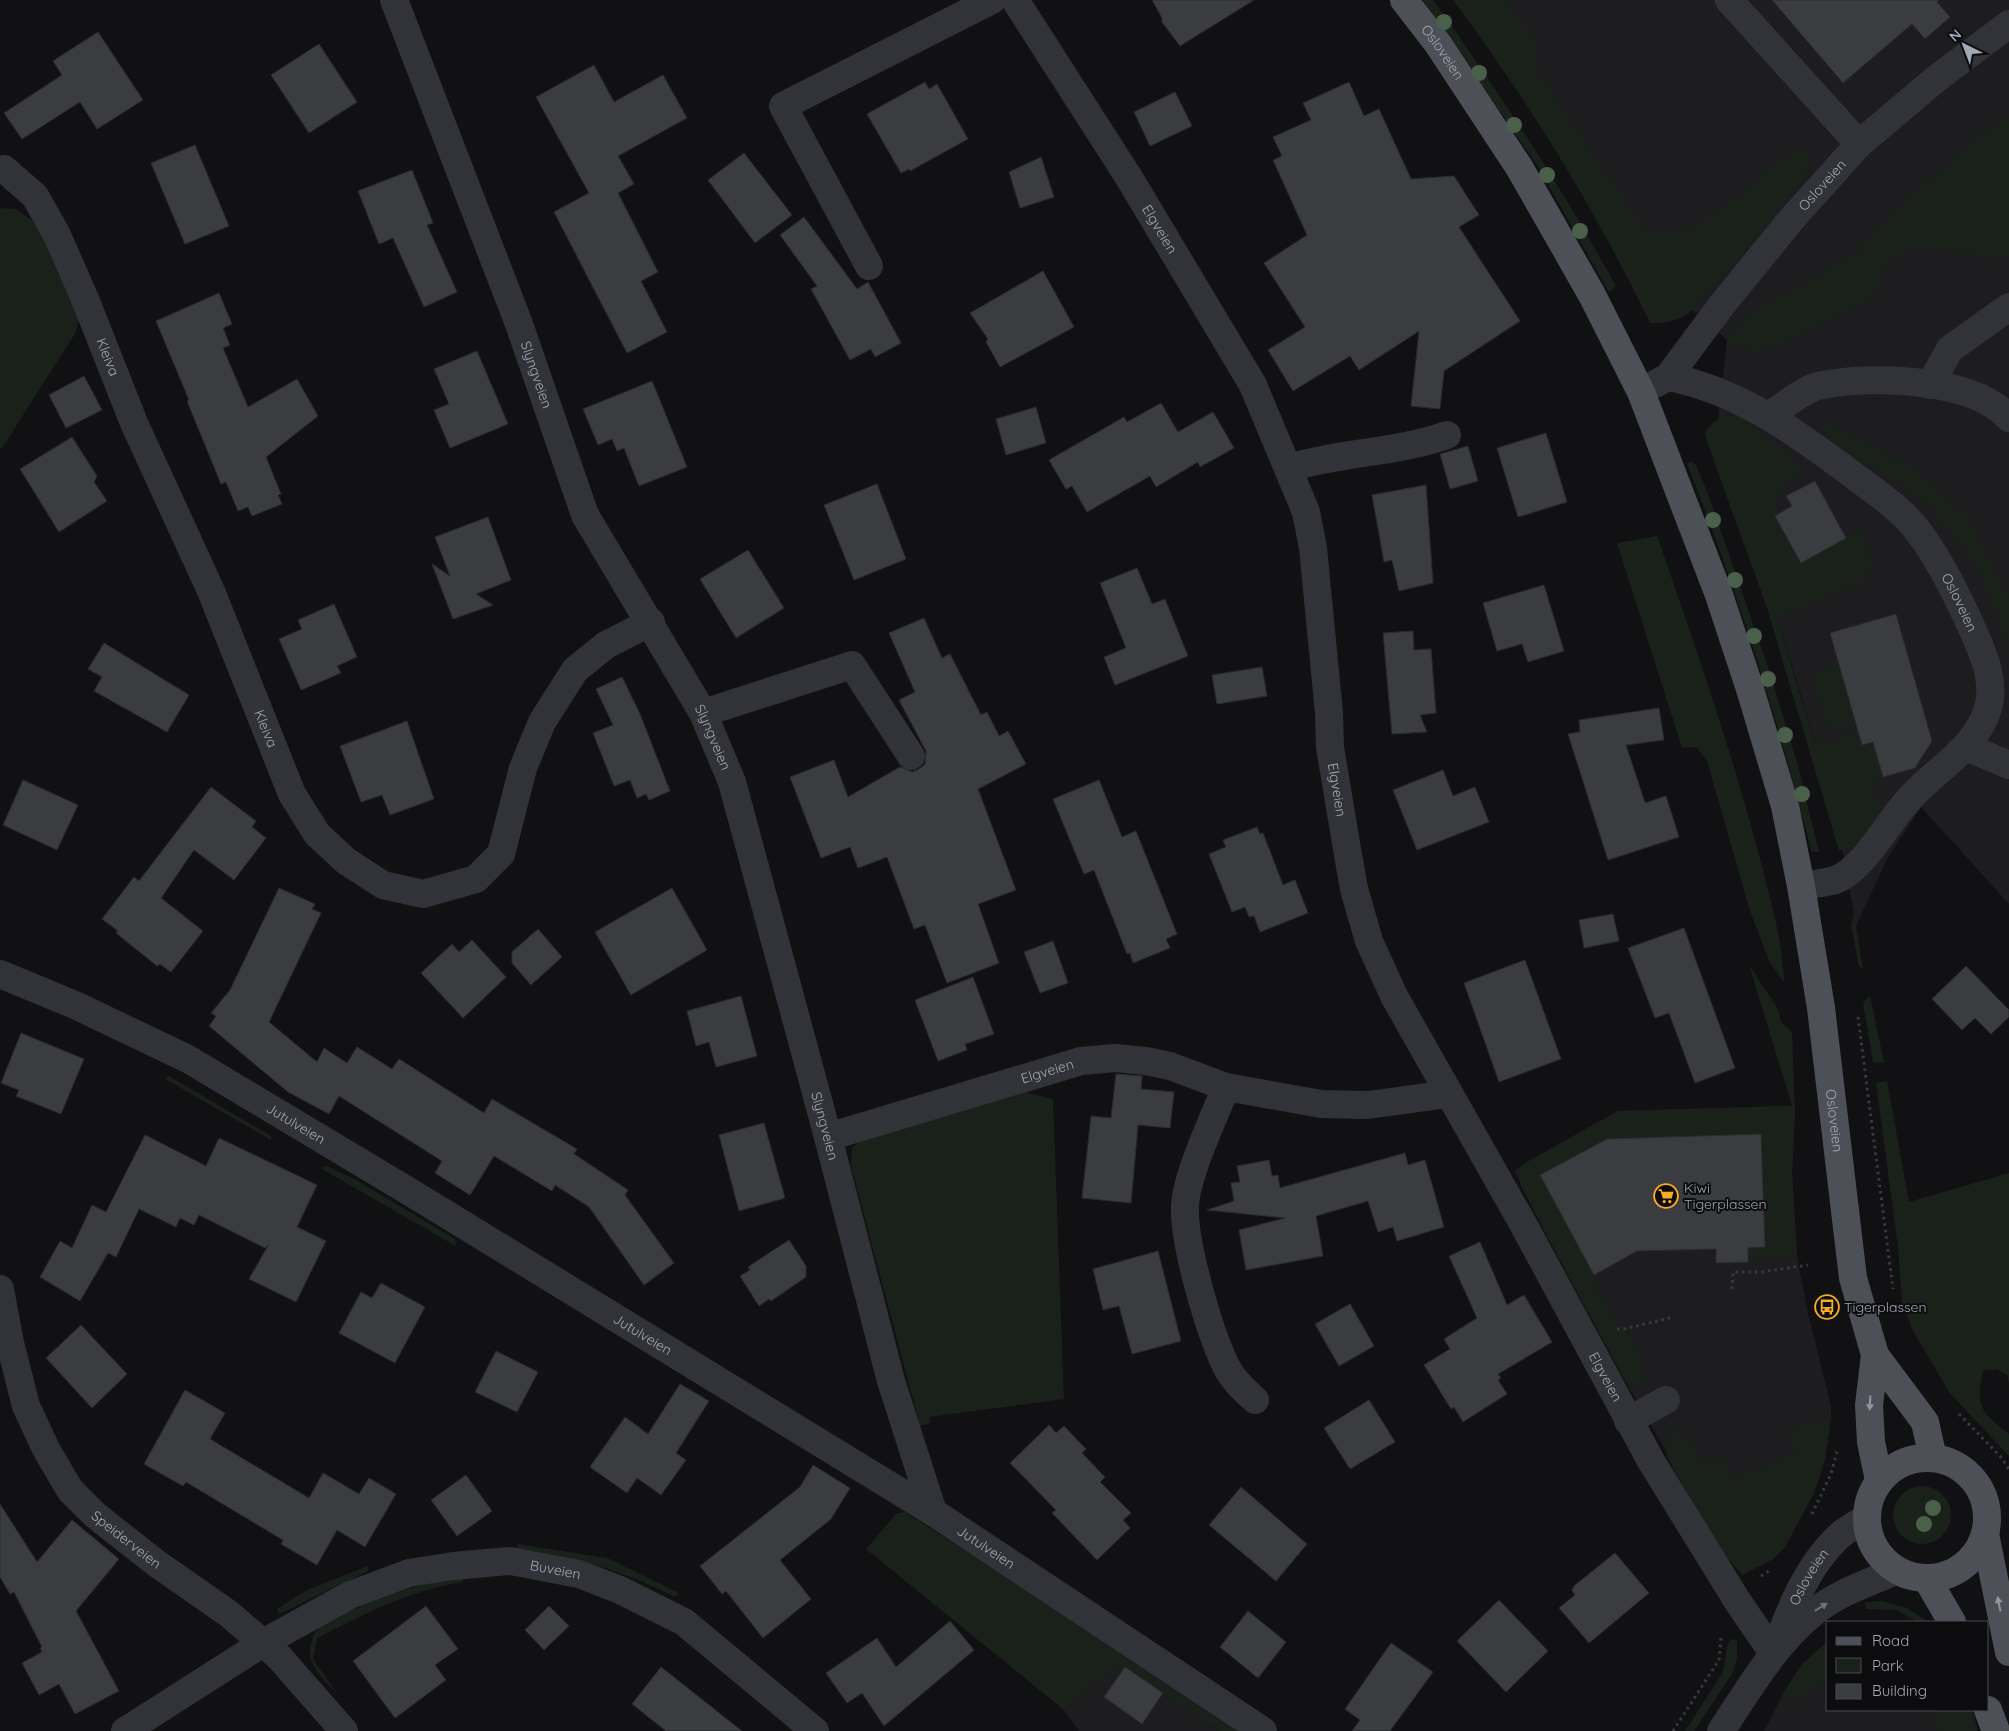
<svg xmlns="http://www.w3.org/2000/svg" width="2009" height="1731" font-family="Quicksand,sans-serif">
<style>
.built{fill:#1d1d20}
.green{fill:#19211a}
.building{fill:#3b3c40;stroke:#2b2b2f}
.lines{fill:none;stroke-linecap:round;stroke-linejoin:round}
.path{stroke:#383a3f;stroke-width:3;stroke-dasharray:2.5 4;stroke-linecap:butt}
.minor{stroke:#323338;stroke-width:28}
.major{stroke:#4e5057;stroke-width:28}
.tree{fill:#4a604b}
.oneway{fill:#9196a1}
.oneway2{fill:#70737c}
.labels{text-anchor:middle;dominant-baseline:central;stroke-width:4;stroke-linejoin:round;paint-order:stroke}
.street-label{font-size:14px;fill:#a2a8b4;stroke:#0c0c0e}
.poi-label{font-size:14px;fill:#a2a8b4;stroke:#0c0c0e;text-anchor:start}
</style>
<rect width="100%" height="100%" fill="#111113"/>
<g class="built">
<polygon points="1462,0 2009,0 2009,904 1921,807 1887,859 1856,926 1836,814 1796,678 1762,574 1715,447 1727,340 1691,309 1600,207"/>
<polygon points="1793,1106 1795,1112 1792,1173 1797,1255 1807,1309 1831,1406 1831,1418 1825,1460 1814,1493 1785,1547 1773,1559 1742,1575 1668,1459 1666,1451 1623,1377 1550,1242 1514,1170 1618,1111"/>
<polygon points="1828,1641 1828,1710 1972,1710 1978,1731 1764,1731 1784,1692 1802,1664"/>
<polygon points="1119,1663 1125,1667 1220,1731 1079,1731 1064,1710"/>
</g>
<g class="green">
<path d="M1423,0H1433C1499,92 1561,186 1616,286L1610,292L1607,289L1537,165Z"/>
<path d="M1453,0H1504L1533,36L1538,71L1648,234C1662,232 1681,232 1693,226C1734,206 1763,169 1802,146L1812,164C1777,213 1732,269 1690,312C1682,320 1662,324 1650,323C1595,209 1529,102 1453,0Z"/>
<polygon points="2009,116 2009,256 2002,259 1915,246 1881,268 1879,293 1809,330 1761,351 1738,349 1727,340 1755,310 1856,254 1895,211 1944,167 1992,126"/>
<polygon points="0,208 16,209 33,221 65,272 79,315 76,332 2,448 0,448"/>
<path d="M1736,414L1771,440L1801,468C1788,481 1774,496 1775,516L1801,563L1858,530C1871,551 1877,563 1861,583L1777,619L1816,746L1858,732L1862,745L1873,742L1883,777L1873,783L1874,793L1883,811C1871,827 1861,850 1839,850L1836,841L1767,608L1707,442L1705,432C1714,420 1721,417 1736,414Z"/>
<polygon points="1826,424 1910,467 1971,519 2009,598 2009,645 1975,564 1934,511 1914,493 1831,440 1817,427"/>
<path d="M1690,461L1696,465L1708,494L1768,667L1797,762L1819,852H1813L1811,850C1778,719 1737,590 1687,464Z"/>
<path d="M1657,536C1692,636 1727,737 1755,840C1767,887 1782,933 1784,982L1770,963L1750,911L1707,761L1696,747L1682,748L1617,543Z"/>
<polygon points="1839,665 1855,723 1829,732 1811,673"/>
<polygon points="1854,911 1862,963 1863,968 1859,967 1851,926"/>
<path d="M1749,965L1778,1009L1781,1022L1792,1032L1795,1112L1792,1173L1797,1255L1782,1259H1748V1248L1765,1247L1761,1134L1540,1175L1594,1275L1590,1277L1618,1328L1624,1325C1635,1344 1648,1360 1643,1383L1636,1385L1623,1377L1520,1184L1521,1171L1525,1163L1618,1111L1792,1106Z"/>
<polygon points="1870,996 1884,1062 1873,1063 1863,1002"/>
<polygon points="169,1076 271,1136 271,1140 165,1079"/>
<path d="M1887,1081L1909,1202L2009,1173V1383L2007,1375L1997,1369L1983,1371C1975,1407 1981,1412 2009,1434V1456L1949,1392L1912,1329L1902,1302L1898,1247L1876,1083Z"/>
<polygon points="1021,1091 1053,1099 1064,1399 929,1417 930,1423 920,1426 851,1166 852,1147 870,1136"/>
<polygon points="327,1166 356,1180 455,1239 456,1246 320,1168"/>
<polygon points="1831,1418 1825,1460 1814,1493 1785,1547 1773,1559 1742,1575 1717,1545 1668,1459 1666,1451 1672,1432 1678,1429 1683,1431 1705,1464 1720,1456 1733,1478 1795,1454 1788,1429"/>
<circle cx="1922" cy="1515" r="29"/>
<polygon points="905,1512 1126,1653 1241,1731 1220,1731 1119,1664 1064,1710 866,1549 897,1513"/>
<path d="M517,1544L607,1558L679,1593L675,1597C626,1572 573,1555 518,1550Z"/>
<polygon points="368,1566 368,1571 279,1614 277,1609 307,1590"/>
<path d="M463,1577V1582C410,1590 365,1614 317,1638L313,1659L338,1695C330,1685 311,1669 310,1655C309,1648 313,1635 317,1630C327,1618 343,1613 357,1608C394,1592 423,1583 463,1577Z"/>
<polygon points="1882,1601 1907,1608 1928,1622 1918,1622 1896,1610 1866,1609 1865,1602"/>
<polygon points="1732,1639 1737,1640 1737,1658 1733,1672 1694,1731 1685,1731 1723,1672 1728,1642"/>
<path d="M1828,1641V1679C1814,1685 1804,1700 1790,1702L1785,1697L1784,1692L1802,1664Z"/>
<polygon points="1931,1710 1972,1710 1978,1731 1939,1731"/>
</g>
<g class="building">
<polygon points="1152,0 1254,0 1180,46 1162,22 1162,18"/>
<polygon points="1772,0 1939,0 1937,2 1950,17 1925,39 1912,24 1843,83"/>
<polygon points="98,32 143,100 97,129 80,102 22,139 4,113 62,75 53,61"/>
<polygon points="319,44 357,102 309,133 271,75"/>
<polygon points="594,65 614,102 663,75 687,118 618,156 634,184 618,193 658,272 641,281 667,332 627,353 554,212 589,193 536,97"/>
<polygon points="925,82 929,89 937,84 968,139 910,171 909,169 901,173 867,114"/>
<polygon points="1349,82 1364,116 1379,109 1411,179 1454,176 1479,215 1459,227 1520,321 1444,371 1440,409 1411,406 1419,331 1359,370 1350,356 1293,391 1268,350 1305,327 1264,263 1307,235 1273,160 1282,156 1273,137 1311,120 1303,103"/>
<polygon points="1175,92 1192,126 1150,146 1134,112"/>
<polygon points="195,145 229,226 185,244 151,163"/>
<polygon points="744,153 792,215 755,243 708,180"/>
<polygon points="1041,157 1054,197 1020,208 1009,172"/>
<polygon points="412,170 433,223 427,225 457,292 424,307 393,238 379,244 358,191"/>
<polygon points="804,217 857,289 868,282 901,343 875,357 871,349 850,360 811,289 817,286 780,235"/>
<polygon points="1043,271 1074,327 1000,367 986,342 988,339 970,313"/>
<polygon points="219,293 232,324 223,328 230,345 223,348 248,407 297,379 318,416 266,457 281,494 278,495 282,504 252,516 248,507 238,511 226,482 221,484 187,401 189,400 156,321"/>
<polygon points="477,351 508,424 450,448 434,410 449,404 434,369"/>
<polygon points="84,376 102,410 66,428 49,395"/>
<polygon points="652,381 687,467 639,486 624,448 617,451 612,439 598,445 583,409"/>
<polygon points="1161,403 1178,432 1213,412 1234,448 1200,467 1198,462 1156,487 1150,476 1087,512 1072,486 1066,489 1049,460 1124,417 1127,422"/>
<polygon points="1036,407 1046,443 1006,455 996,419"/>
<polygon points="1546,433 1567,502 1518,517 1497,448"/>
<polygon points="72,437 97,476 94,482 107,501 59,532 20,469"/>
<polygon points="1468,446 1478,481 1450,489 1440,454"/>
<polygon points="1815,481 1846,538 1801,563 1775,516 1792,506 1786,496"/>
<polygon points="877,484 906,559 854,580 824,505"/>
<polygon points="1426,485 1433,583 1399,591 1392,560 1384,562 1372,495"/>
<polygon points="488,517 511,580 476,594 493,605 453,619 432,564 450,576 435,537"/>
<polygon points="748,550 784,608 736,638 700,579"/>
<polygon points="1137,568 1152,604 1165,599 1188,656 1115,685 1104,657 1126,648 1100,583"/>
<polygon points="1544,585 1564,651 1528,662 1522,644 1497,651 1483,603"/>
<polygon points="334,604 357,657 337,666 341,673 301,690 279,639 302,629 298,620"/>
<polygon points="1896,614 1932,741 1915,768 1883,777 1873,742 1862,745 1830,633"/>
<polygon points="924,618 942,658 950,654 981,715 987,712 999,736 1008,731 1026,764 978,789 1016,890 978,904 999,963 947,983 925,925 914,929 887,857 858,868 850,847 821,858 790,777 834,760 848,797 900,767 912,772 919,769 925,764 926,751 899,700 915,692 889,633"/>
<polygon points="1413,631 1414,650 1431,649 1436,713 1420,715 1427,732 1392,734 1383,633"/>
<polygon points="104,643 189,695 167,732 94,691 102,677 88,669"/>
<polygon points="1262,667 1267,696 1217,704 1212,675"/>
<polygon points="622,677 640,714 670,791 649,800 646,794 637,798 630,780 614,786 593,733 613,725 596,689"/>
<polygon points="1659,708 1664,740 1626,745 1645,803 1666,796 1679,837 1608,860 1568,734 1580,732 1579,720"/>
<polygon points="407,721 434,799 390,815 382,795 361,802 340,746"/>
<polygon points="1443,770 1453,796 1475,787 1489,822 1417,850 1393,790"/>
<polygon points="23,780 78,805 57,850 3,825"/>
<polygon points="1099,780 1122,837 1136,831 1177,934 1166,939 1170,948 1133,963 1130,953 1127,954 1094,870 1084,874 1053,799"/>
<polygon points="211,787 256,821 252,827 266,838 234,880 194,850 161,898 203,931 171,972 160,964 157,966 116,933 118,931 102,919 134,877 139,881"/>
<polygon points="1257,827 1260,834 1263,833 1283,885 1295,880 1308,913 1260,932 1254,916 1249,917 1245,907 1232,912 1209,854 1226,847 1223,840"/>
<polygon points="279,888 315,904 312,909 321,913 269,1022 317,1062 324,1048 347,1063 357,1047 392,1069 399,1059 484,1113 492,1099 577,1149 574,1154 628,1190 625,1195 674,1263 644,1285 589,1207 555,1185 552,1191 494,1156 470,1195 435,1173 442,1161 339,1096 329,1114 288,1092 209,1026 216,1016 211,1013 230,990"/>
<polygon points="672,888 707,950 631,995 595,932"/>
<polygon points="1613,914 1619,941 1584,948 1579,920"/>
<polygon points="1684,928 1735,1068 1695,1083 1669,1013 1655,1018 1628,948"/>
<polygon points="538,929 562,957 531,985 512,963 512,952"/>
<polygon points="472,940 506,977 463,1018 421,973 452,944 459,952"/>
<polygon points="1053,941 1068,983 1040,993 1024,952"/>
<polygon points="1525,960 1561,1059 1499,1082 1464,983"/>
<polygon points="1966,966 2009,1010 2009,1017 1991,1034 1975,1018 1962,1030 1932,999"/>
<polygon points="973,977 994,1034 965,1044 967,1050 938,1061 915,1000"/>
<polygon points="741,996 757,1056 716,1067 709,1042 696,1046 687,1011"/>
<polygon points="21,1033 84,1059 61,1114 16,1096 19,1090 1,1083"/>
<polygon points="1116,1074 1142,1076 1141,1089 1174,1092 1170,1128 1138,1125 1131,1203 1082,1198 1091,1116 1111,1118"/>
<polygon points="764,1123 785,1198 739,1211 719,1135"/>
<polygon points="1761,1134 1765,1247 1748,1248 1748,1262 1716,1263 1716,1249 1637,1251 1594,1275 1540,1175 1607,1139"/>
<polygon points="145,1135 206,1166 219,1138 317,1185 297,1227 326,1241 296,1302 249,1279 269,1244 265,1248 199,1215 194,1225 180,1218 176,1227 139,1209 116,1257 108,1253 80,1301 40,1277 60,1241 72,1248 92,1205 106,1212"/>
<polygon points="1405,1153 1408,1165 1425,1160 1444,1227 1397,1241 1393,1227 1378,1232 1368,1201 1316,1216 1323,1256 1246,1270 1239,1230 1285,1218 1207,1210 1234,1201 1231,1183 1240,1182 1237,1166 1269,1160 1272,1176 1278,1175 1280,1188"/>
<polygon points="789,1240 806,1266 806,1277 771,1301 769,1299 759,1306 740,1276 750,1270 748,1267"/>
<polygon points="1480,1242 1507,1305 1524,1295 1552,1342 1498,1374 1501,1378 1498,1380 1507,1394 1463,1422 1454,1407 1451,1409 1424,1365 1450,1349 1444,1339 1477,1318 1449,1256"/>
<polygon points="1158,1251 1181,1341 1132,1354 1119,1306 1103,1310 1093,1269"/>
<polygon points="381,1283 425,1307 395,1363 339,1333 361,1292 372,1298"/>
<polygon points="1350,1304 1374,1346 1339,1366 1315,1324"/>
<polygon points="81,1325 127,1374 92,1408 46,1358"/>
<polygon points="496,1351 538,1372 517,1412 475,1392"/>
<polygon points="680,1384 709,1401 676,1453 686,1460 661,1495 637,1478 627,1493 590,1467 625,1417 648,1434"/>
<polygon points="185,1390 225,1413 210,1439 309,1498 323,1473 359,1494 369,1478 396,1494 365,1547 337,1530 317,1565 281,1544 283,1540 186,1482 183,1486 144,1464"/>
<polygon points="1369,1400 1395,1442 1350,1469 1324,1428"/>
<polygon points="1049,1425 1056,1433 1064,1426 1086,1449 1082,1453 1105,1477 1100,1482 1131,1513 1123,1520 1130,1528 1097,1560 1052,1513 1056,1510 1010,1463"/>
<polygon points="813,1465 850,1488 831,1519 780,1560 811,1599 763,1638 726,1591 722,1594 700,1566 800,1487"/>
<polygon points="466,1475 492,1511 457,1536 431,1500"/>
<polygon points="1241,1487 1307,1544 1276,1581 1209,1525"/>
<polygon points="0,1504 37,1562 72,1520 119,1559 76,1611 119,1691 75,1714 59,1684 39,1695 22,1663 42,1652 40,1648 42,1647 14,1592 10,1594 0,1577"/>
<polygon points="1615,1553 1649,1593 1589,1643 1559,1608 1575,1595 1572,1590 1574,1586"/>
<polygon points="1499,1600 1548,1651 1506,1692 1457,1641"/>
<polygon points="426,1606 458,1649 435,1665 446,1680 395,1718 353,1661"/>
<polygon points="549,1606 569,1626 544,1650 525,1630"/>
<polygon points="1248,1611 1286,1642 1258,1678 1220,1647"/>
<polygon points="950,1621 974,1650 884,1726 862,1693 847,1703 826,1673 877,1638 896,1667"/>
<polygon points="1391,1643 1433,1672 1390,1731 1352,1731 1360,1720 1345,1709"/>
<polygon points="661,1667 742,1731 666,1731 632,1704"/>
<polygon points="1125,1667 1163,1693 1142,1724 1104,1697"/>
</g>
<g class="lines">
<g class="path">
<polyline points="1858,1017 1893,1289"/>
<polyline points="1732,1289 1733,1272 1761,1272 1808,1265"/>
<polyline points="1617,1329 1624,1329 1670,1318"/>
<polyline points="1959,1414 2000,1456 2009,1469"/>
<polyline points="1812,1514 1831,1474 1837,1451"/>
<polyline points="1761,1576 1772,1569"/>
<polyline points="1673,1731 1719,1660 1721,1638"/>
</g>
<g class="minor">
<path id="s1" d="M394,0L519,324L585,515L703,713L732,782L828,1137L891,1381L933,1512"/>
<path id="s2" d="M1015,0L1128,176L1253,385L1306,512L1313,548L1329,713L1330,747L1346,843L1354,889L1369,941L1394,996L1522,1222L1651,1461L1738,1602L1773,1653"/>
<polyline points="1729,0 1859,144"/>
<path id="s3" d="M4,169L35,196L57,235L85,299L134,423L211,591L292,794L317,834L346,861L383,885L423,894L476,879L501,854L523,768L542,722L575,670L606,645L651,622"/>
<polyline points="869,266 783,106 992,0"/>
<path id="s4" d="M1668,377C1740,390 1803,437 1861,481C1881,496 1903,511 1918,531C1939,559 1956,593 1970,624C1982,650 1996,680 1988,708C1977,747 1938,768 1912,796C1889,819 1865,869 1835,880C1825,883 1812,884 1801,886"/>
<path id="s5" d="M1655,384L1668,377L1721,306L1790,221L1859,144L1936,79L2009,24"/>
<polyline points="1930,385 1950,349 2009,307"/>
<path d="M1769,416C1781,408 1804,389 1818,386C1869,375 1972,377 2009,418"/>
<path d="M1289,468C1341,452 1396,453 1447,435"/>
<polyline points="703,713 852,665 911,756"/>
<polyline points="1966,747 2009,765"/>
<path id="s6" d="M0,974L75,1005L188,1059L410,1192L933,1512L1263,1731"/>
<path d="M1226,1087C1214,1117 1187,1174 1185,1205C1183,1242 1209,1331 1226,1366C1233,1380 1244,1390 1255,1400"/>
<path id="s7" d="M828,1137L1081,1061L1115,1058L1146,1061L1170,1066L1226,1087L1321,1104L1368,1105L1448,1094"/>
<path id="s8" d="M0,1289L10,1343L26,1406L46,1449L70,1490L95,1515L156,1563L229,1614L279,1657L344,1731"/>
<polyline points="1628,1421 1666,1400"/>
<path id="s9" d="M1778,1642C1792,1605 1808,1566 1837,1538C1845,1530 1857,1524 1866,1518"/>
<path id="s10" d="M125,1731L263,1643L350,1595L409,1573L453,1566L510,1561L579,1574L620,1590L684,1622L815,1731"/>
<path d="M1721,1731C1749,1689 1774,1645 1813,1613C1837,1593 1868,1583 1896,1571"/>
</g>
<g class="major">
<path id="s11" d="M1404,0L1438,44L1519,167L1592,295L1641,392L1719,595L1750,689L1785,806L1801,886L1821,1008L1853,1278L1875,1355L1869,1405L1871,1442L1879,1480"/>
<polyline points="1875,1355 1925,1422 1933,1458"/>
<circle cx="1927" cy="1518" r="60"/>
<polyline points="1985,1534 2009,1652"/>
<polyline points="1927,1579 1952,1622"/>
<polyline points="1988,1710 1996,1731"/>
</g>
</g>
<g class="tree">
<circle cx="1444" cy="22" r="8"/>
<circle cx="1479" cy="73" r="8"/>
<circle cx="1514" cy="125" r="8"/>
<circle cx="1547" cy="175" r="8"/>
<circle cx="1580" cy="231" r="8"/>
<circle cx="1713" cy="520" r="8"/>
<circle cx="1735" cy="580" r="8"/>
<circle cx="1754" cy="636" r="8"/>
<circle cx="1768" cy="679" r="8"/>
<circle cx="1785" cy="735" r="8"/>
<circle cx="1802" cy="794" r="8"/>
<circle cx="1933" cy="1508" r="8"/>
<circle cx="1924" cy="1524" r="8"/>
</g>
<defs><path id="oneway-solid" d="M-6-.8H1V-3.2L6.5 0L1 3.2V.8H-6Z" transform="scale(1.25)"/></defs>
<g class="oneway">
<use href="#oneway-solid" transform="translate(1870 1403) rotate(93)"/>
<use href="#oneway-solid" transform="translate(1999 1604) rotate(-101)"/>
</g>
<use class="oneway2" href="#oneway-solid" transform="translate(1821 1607) rotate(-32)"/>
<defs>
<g id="supermarket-ring" transform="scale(1.25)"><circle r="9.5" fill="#0c0c0e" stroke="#f8ab24" stroke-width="1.5"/><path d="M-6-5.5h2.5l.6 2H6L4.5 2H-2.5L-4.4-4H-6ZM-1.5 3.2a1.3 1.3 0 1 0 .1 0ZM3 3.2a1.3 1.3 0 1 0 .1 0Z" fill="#f8ab24"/></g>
<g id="bus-ring" transform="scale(1.25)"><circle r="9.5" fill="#0c0c0e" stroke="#f8ab24" stroke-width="1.5"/><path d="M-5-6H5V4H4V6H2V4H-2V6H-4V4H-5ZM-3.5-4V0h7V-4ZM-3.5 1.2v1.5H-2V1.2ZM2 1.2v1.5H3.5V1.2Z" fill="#f8ab24"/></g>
</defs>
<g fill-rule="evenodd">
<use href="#supermarket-ring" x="1666" y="1196"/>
<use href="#bus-ring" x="1827" y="1307"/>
</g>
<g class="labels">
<g class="street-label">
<text stroke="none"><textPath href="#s11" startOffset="65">Osloveien</textPath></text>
<text stroke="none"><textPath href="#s5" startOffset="261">Osloveien</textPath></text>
<text stroke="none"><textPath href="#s2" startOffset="271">Elgveien</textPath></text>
<text stroke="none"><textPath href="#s3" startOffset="218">Kleiva</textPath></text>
<text stroke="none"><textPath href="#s1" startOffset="401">Slyngveien</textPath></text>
<text stroke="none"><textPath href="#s4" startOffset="380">Osloveien</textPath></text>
<text stroke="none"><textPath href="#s3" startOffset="622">Kleiva</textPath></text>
<text stroke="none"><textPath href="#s1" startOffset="806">Slyngveien</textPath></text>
<text stroke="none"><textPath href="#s2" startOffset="870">Elgveien</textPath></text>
<text stroke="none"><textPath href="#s7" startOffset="229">Elgveien</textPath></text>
<text stroke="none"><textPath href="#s11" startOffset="1216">Osloveien</textPath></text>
<text stroke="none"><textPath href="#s6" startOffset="332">Jutulveien</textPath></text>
<text stroke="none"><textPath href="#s1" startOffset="1211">Slyngveien</textPath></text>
<text stroke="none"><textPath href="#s6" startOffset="738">Jutulveien</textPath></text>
<text stroke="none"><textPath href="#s2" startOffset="1521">Elgveien</textPath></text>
<text stroke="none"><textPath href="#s8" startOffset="290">Speiderveien</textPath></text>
<text stroke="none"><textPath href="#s6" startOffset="1142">Jutulveien</textPath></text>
<text stroke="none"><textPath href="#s10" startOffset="474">Buveien</textPath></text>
<text stroke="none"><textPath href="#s9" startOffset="72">Osloveien</textPath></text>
</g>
<g class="poi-label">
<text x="1684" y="1188">Kiwi<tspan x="1684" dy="16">Tigerplassen</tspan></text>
<text x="1844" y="1307">Tigerplassen</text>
</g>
</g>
<rect x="1826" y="1621" width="162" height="90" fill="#0c0c0e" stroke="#484a50"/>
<rect x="1836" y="1637" width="25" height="8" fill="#4e5057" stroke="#484a50"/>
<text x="1872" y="1646" font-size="15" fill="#a2a8b4">Road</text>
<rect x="1836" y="1658" width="25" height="15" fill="#19211a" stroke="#484a50"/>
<text x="1872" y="1671" font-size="15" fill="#a2a8b4">Park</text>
<rect x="1836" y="1684" width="25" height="15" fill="#3b3c40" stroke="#484a50"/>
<text x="1872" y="1696" font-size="15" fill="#a2a8b4">Building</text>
<g transform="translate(1964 45) rotate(318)" stroke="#0c0c0e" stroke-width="4" paint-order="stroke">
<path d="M0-4L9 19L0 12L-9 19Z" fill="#a2a8b4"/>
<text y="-8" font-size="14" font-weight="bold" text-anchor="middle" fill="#a2a8b4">N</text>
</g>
</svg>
